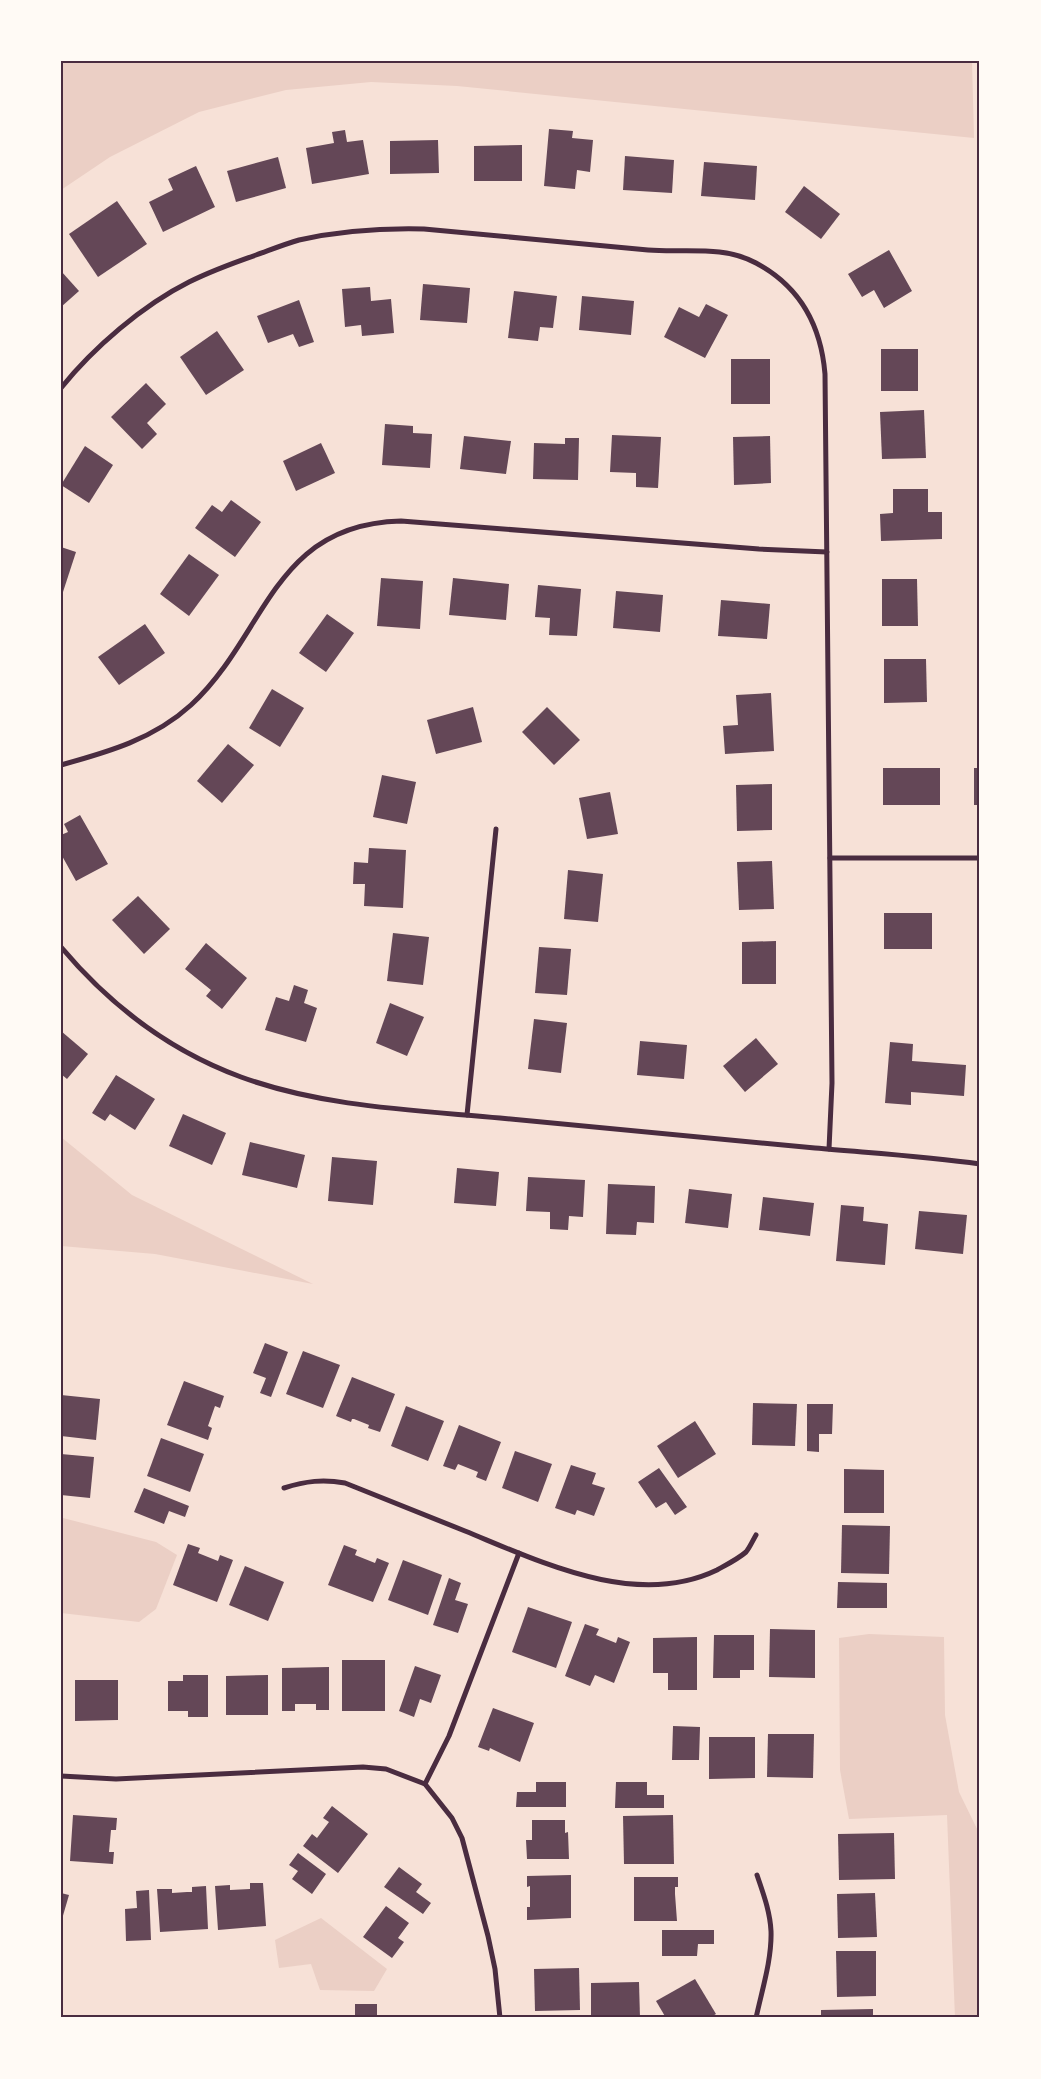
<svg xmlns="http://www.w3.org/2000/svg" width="1041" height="2079" font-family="Overpass,sans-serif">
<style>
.green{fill:#ebcfc5}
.building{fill:#644757}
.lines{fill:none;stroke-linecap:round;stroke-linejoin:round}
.minor{stroke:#4a2c40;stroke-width:5}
.neatline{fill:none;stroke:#4a2c40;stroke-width:2}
</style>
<rect width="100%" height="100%" fill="#f7e1d7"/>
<g class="green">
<polygon points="61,61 972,61 974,138 457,86 371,82 286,90 199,112 110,157 61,190"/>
<polygon points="61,1137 132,1195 313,1284 155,1254 61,1246"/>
<polygon points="63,1518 156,1542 177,1555 156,1609 139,1622 61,1613 61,1519"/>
<polygon points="869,1634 944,1637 945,1715 959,1792 980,1835 980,2018 955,2018 947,1815 849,1819 840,1770 839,1638"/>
<polygon points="321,1918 387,1969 374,1991 320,1990 311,1964 279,1968 275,1940"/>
</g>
<g class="building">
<polygon points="549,129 573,131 572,138 593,140 590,172 577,170 575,189 544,186"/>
<polygon points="345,130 347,142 363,140 369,174 312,184 306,148 334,143 332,132"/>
<polygon points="438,140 439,173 390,174 390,141"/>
<polygon points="522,145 522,181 474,181 474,146"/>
<polygon points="625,156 674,160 672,193 623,190"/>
<polygon points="278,157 286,188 236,202 227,171"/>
<polygon points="704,162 757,166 755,200 701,196"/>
<polygon points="196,166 215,207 163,232 149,202 173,190 168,179"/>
<polygon points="804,186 840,214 821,239 785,212"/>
<polygon points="117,201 147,244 98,277 69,234"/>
<polygon points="889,250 912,291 884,308 874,290 862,297 848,274"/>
<polygon points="61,271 79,291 61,307"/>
<polygon points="423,284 470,288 467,323 420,320"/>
<polygon points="370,287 371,301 391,299 394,333 362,336 361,325 345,327 342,289"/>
<polygon points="514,291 557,296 553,328 540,327 538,341 508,338"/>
<polygon points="582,296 634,301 631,335 579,330"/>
<polygon points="299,300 314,342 299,347 293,334 268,343 257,316"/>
<polygon points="706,304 728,315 705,358 664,337 679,307 699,317"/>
<polygon points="217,331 244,370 206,395 180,357"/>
<rect x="881" y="349" width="37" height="42"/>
<rect x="731" y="359" width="39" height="45"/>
<polygon points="146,383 166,404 147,423 157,434 142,449 111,417"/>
<polygon points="924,410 926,458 882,459 880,412"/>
<polygon points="385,424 413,426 413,433 432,434 430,468 382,465"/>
<polygon points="612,435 661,437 658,488 636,487 636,473 610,472"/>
<polygon points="464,436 511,441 506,474 460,469"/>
<polygon points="770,436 771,483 734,485 733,437"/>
<polygon points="565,438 579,438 578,480 533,479 534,443 565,444"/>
<polygon points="321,443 335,473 296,491 283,461"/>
<polygon points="85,446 113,465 89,503 61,485"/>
<polygon points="893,489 928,489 928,512 942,512 942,539 881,541 880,514 893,513"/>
<polygon points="231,500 261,522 235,557 195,528 212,505 222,512"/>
<polygon points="61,547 76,552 62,595 61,595"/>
<polygon points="189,554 219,575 189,616 160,594"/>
<polygon points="381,578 423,581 420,629 377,626"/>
<polygon points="453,578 509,584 506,620 449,615"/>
<polygon points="882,579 917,579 918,626 882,626"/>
<polygon points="538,585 581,589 577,636 549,635 550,618 535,617"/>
<polygon points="616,591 663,595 660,632 613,628"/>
<polygon points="721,600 770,604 767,639 718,636"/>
<polygon points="327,614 354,633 326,672 299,653"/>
<polygon points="145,624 165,653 119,685 98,657"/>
<polygon points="884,659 926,659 927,702 884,703"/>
<polygon points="272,689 304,708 280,747 249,728"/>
<polygon points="771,693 774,751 725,754 723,726 738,725 736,695"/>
<polygon points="473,707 482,742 436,754 427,720"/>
<polygon points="547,707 580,740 554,765 522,732"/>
<polygon points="228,744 254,765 222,803 197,781"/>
<rect x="883" y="768" width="57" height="37"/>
<rect x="974" y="768" width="6" height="37"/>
<polygon points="382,775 416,782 407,824 373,817"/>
<polygon points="772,784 772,830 737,831 736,785"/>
<polygon points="610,792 618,834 587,839 579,798"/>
<polygon points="80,815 108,864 76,881 61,854 61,835 68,832 64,824"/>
<polygon points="369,848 406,850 403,908 364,906 365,884 353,884 354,862 368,863"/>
<polygon points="772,861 774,909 739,910 737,862"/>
<polygon points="568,870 603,874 598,922 564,919"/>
<polygon points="138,896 170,929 144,954 112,920"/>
<rect x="884" y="913" width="48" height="36"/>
<polygon points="393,933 429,937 423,985 387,981"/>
<polygon points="776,941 776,984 742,984 742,942"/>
<polygon points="206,943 247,978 222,1009 206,996 211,990 185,969"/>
<polygon points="539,947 571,949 567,995 535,993"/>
<polygon points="294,985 308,990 304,1003 317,1008 306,1042 265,1030 276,997 289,1001"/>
<polygon points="390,1003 424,1017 407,1056 376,1043"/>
<polygon points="534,1019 567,1023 561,1073 528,1069"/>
<polygon points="61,1031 88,1054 67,1079 61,1074"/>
<polygon points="756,1038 778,1064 745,1092 723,1066"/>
<polygon points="640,1041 687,1045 684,1079 637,1075"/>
<polygon points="890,1042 913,1044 912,1061 966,1065 964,1096 911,1092 911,1105 885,1103"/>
<polygon points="116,1075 155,1099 135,1130 110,1114 105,1121 92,1113"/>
<polygon points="183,1114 226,1133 212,1165 169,1146"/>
<polygon points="250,1142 305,1155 297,1188 242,1175"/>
<polygon points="332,1157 377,1161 373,1205 328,1201"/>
<polygon points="457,1168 499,1172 496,1206 454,1203"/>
<polygon points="528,1177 585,1180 583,1217 569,1216 568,1230 550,1229 550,1212 526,1211"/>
<polygon points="608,1184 655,1186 654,1223 637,1222 636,1235 606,1234"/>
<polygon points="689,1189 732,1194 728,1228 685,1223"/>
<polygon points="763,1197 814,1203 810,1236 759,1230"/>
<polygon points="841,1205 864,1207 863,1221 888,1224 885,1265 836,1261"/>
<polygon points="919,1211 967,1215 963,1254 915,1249"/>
<polygon points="265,1343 288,1352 271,1397 260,1393 266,1378 253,1373"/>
<polygon points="303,1351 340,1365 323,1408 286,1394"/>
<polygon points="352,1377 395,1394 380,1432 368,1428 369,1425 354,1419 352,1419 351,1422 336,1416"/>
<polygon points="184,1381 224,1396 220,1408 215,1406 208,1426 212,1428 208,1440 167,1425"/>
<polygon points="61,1395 100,1399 96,1440 61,1436"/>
<polygon points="753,1403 797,1404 795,1446 752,1445"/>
<polygon points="807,1404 833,1404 832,1434 819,1434 819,1452 807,1451"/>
<polygon points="406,1406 444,1421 428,1461 391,1446"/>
<polygon points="695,1421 716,1454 678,1478 657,1446"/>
<polygon points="459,1425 501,1442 486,1481 476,1477 478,1472 458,1464 455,1470 443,1466"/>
<polygon points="161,1438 204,1454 190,1492 147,1476"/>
<polygon points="515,1451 552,1464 538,1502 502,1488"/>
<polygon points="61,1454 94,1457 90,1498 61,1495"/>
<polygon points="571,1465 596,1473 592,1484 605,1488 594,1516 577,1510 575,1515 555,1508"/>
<polygon points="659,1468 687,1507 675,1515 666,1502 656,1508 638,1482"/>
<polygon points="844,1469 884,1470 884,1513 844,1513"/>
<polygon points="144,1488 189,1506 185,1517 169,1511 164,1524 134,1512"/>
<polygon points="842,1525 890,1526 889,1574 841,1573"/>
<polygon points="188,1544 200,1548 198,1553 218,1561 220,1555 233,1560 217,1602 173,1585"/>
<polygon points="344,1545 357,1550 355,1555 375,1563 377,1558 389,1563 373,1602 328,1585"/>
<polygon points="403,1560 442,1575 428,1615 388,1600"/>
<polygon points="245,1566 284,1582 268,1621 229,1605"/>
<polygon points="449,1578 461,1583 455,1600 468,1604 458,1633 433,1625"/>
<polygon points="838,1582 887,1583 887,1608 837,1608"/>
<polygon points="528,1607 572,1622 556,1668 512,1652"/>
<polygon points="585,1624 599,1629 596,1635 616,1643 618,1637 630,1642 614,1683 595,1675 590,1686 565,1676"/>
<polygon points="770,1629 815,1630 815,1678 769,1677"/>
<polygon points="714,1635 754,1635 754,1670 740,1670 740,1678 713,1678"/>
<polygon points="697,1637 697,1690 668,1690 668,1673 653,1673 653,1638"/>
<rect x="342" y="1660" width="43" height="51"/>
<polygon points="415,1666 441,1675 431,1703 420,1699 414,1717 399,1711"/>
<polygon points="329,1667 329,1710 316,1710 316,1704 295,1704 295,1711 282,1711 282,1668"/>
<polygon points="183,1675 208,1675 208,1717 188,1717 188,1711 168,1711 168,1681 183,1681"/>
<polygon points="268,1675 268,1715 226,1715 226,1676"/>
<polygon points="75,1680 118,1680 118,1720 75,1721"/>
<polygon points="493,1708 534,1723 520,1762 494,1750 490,1748 489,1751 478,1747"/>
<polygon points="673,1726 700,1727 699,1760 672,1760"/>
<polygon points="768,1734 814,1734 813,1778 767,1777"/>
<polygon points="709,1737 755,1737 755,1778 709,1779"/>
<polygon points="536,1782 566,1782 566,1807 516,1807 517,1792 536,1792"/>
<polygon points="616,1782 647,1782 647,1795 664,1795 664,1808 615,1808"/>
<polygon points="332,1806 368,1834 338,1873 303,1846 312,1834 317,1838 329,1822 323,1818"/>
<polygon points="73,1815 117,1818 116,1830 111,1830 109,1852 114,1852 113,1864 70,1861"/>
<polygon points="673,1815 674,1864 624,1864 623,1816"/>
<polygon points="532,1820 565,1820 565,1833 568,1832 569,1859 527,1859 526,1840 532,1840"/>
<polygon points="894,1833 895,1879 839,1880 838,1834"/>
<polygon points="298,1853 326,1874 312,1894 292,1879 298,1871 289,1865"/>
<polygon points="399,1867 422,1884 416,1892 431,1903 423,1914 384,1887"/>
<polygon points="571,1875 571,1918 527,1920 527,1907 530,1907 530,1886 527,1887 527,1876"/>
<polygon points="634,1877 678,1877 678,1887 675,1887 675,1894 677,1921 634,1921"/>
<polygon points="250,1883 263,1883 266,1926 218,1930 215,1886 230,1885 230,1890 250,1889"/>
<polygon points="206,1886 208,1929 160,1932 157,1889 172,1889 172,1893 187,1892 192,1892 192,1887"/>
<polygon points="149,1890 151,1940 126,1941 125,1909 137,1908 136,1891"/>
<polygon points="61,1893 69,1895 62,1919 61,1918"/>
<polygon points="875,1893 877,1937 838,1938 837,1894"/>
<polygon points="386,1906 409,1923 398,1938 404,1942 392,1958 363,1937"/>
<polygon points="662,1930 714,1930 714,1944 698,1944 697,1956 662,1956"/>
<polygon points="836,1951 876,1951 876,1996 837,1997"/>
<polygon points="579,1968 580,2010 535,2011 534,1969"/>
<polygon points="695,1979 716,2014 709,2018 666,2018 656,2001"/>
<polygon points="639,1982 640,2018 591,2018 591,1983"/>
<rect x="355" y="2004" width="22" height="14"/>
<polygon points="873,2009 873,2018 821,2018 821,2010"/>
</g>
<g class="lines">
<g class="minor">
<path d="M61,388C93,348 143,305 189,282C211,271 233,263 256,255C270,250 285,244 299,240C340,231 383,228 424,229C499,236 573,243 648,250C684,253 723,245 756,263C801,287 821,326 825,374L832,1083L829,1149"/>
<path d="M61,765C108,752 154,739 191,705C267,635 272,524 401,521L759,549L827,552"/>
<polyline points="830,858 980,858"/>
<path d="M61,947C109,1004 170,1051 241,1077C323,1107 413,1110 500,1118C605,1128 710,1138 815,1148C870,1153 925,1156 980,1164"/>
<polyline points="467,1115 496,829"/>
<path d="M284,1488C306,1481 323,1479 345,1483C385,1499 425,1515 465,1531C541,1562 636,1609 717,1570C726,1565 738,1559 746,1552C750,1547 753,1540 756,1535"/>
<polyline points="61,1776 116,1779 363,1767 386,1769 425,1784 452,1818 462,1838 488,1936 495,1969 500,2018"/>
<polyline points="425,1784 449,1736 519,1553"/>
<path d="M756,2018C762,1990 772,1959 771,1931C770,1911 763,1893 757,1875"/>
</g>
</g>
<rect width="1041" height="2079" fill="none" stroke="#fffaf5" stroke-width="125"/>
<rect x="62" y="62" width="916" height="1954" class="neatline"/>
</svg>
